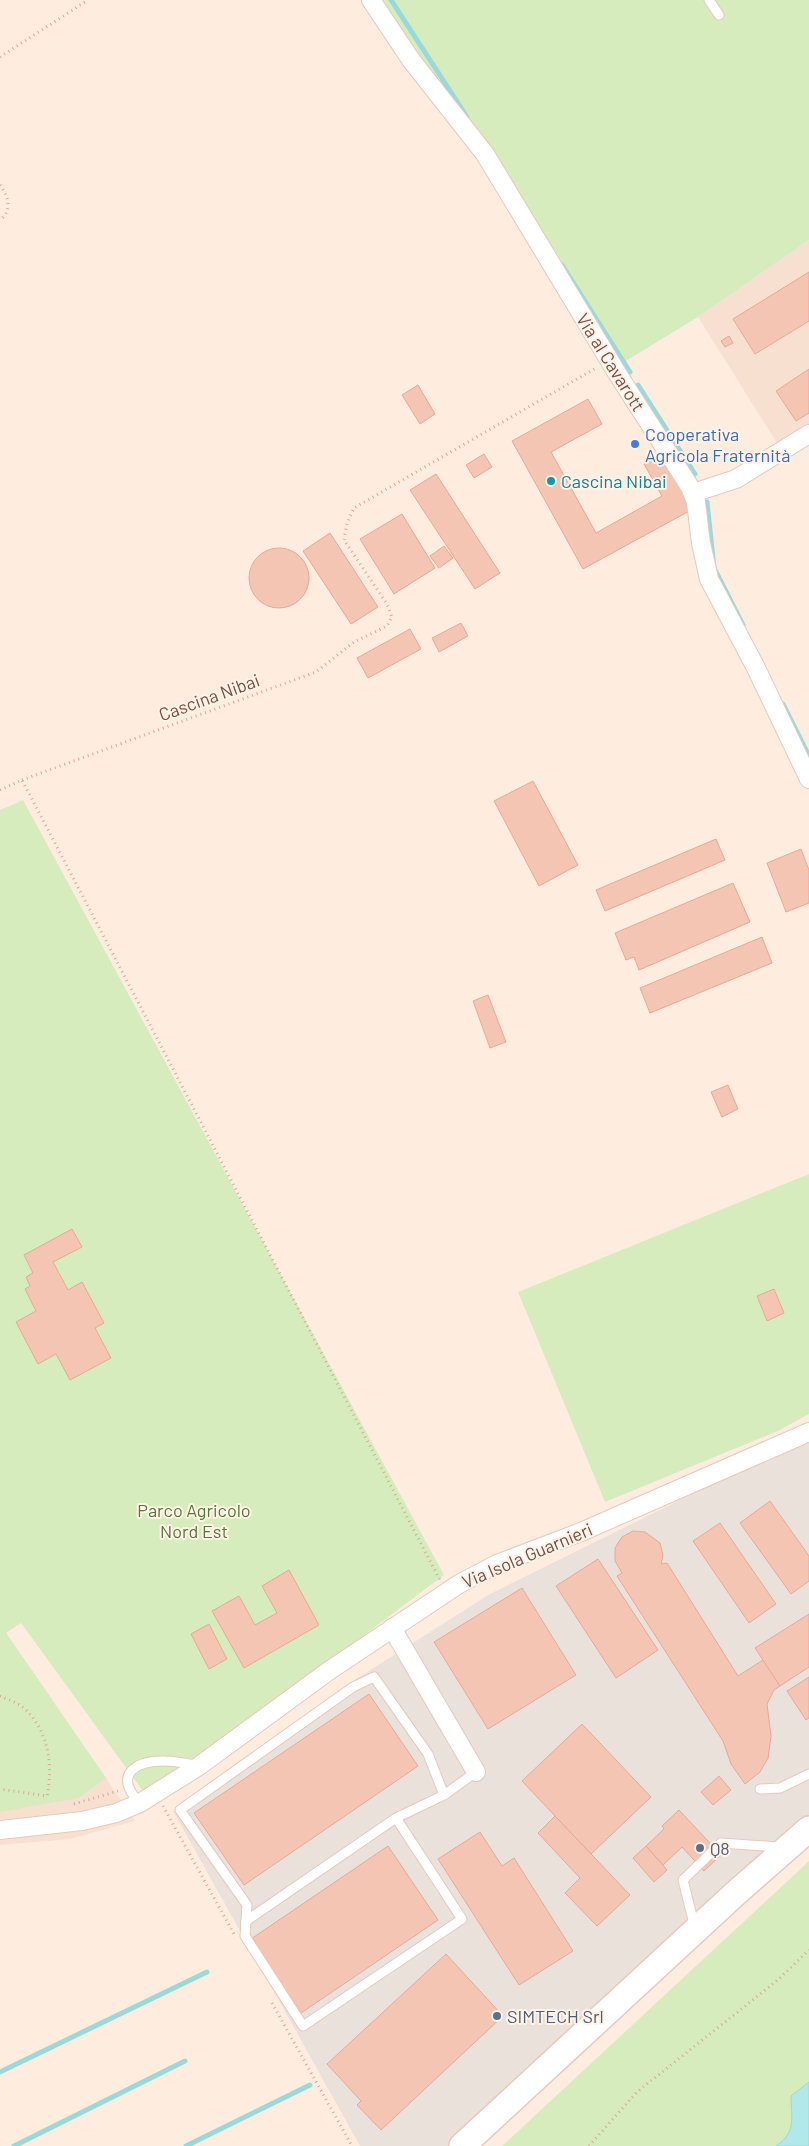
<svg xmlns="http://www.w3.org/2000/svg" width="809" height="2146" font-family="Barlow,sans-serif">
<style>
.residential{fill:#f8e0d0}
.industrial{fill:#ebe1db}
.green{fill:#d7ecbd}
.water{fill:#b2e8e8;stroke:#98dadb}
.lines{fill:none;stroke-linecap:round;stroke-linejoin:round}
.stream{stroke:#98dadb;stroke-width:5}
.building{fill:#f5c5b4;stroke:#e9a894}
.service-casing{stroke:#e4cabd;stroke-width:11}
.minor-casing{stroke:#e4cabd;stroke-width:20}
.secondary-casing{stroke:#eac9ba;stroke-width:28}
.path{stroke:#daa898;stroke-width:3;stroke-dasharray:1 4;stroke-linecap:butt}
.service{stroke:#fff;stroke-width:9}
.minor{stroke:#fff;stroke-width:18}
.secondary{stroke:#fff;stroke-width:25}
.shop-dot{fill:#3f7fe0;stroke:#fff2e7;stroke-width:2}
.culture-dot{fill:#0f9aa8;stroke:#fff2e7;stroke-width:2}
.service-dot{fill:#5c6f8a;stroke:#fff2e7;stroke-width:2}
.labels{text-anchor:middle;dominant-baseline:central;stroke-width:4;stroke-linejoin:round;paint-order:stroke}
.street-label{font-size:18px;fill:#764f45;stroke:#fff2e7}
.shop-label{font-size:18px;fill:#366cbe;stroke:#fff2e7;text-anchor:start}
.culture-label{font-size:18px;fill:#0d838f;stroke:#fff2e7;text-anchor:start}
.park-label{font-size:18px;fill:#55773a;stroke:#fff2e7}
.service-label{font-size:18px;fill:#4e5e75;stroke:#fff2e7;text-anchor:start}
</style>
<rect width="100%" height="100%" fill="#feeddf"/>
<g class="residential">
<polygon points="809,240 809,430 780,448 698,317"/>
<polygon points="0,1624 106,1778 135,1821 70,1839 0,1845"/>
</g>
<polygon class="industrial" points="809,1436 809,1819 450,2146 360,2146 173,1811 347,1685 488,1595"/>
<g class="green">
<polygon points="375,0 809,0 809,240 698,317 616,367"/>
<polygon points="23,800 444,1575 148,1798 21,1623 6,1633 106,1778 79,1798 0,1812 0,810"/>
<polygon points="809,1174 809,1414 778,1431 605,1502 518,1292"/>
<polygon points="809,1861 809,2146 502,2146"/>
</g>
<path class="water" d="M809,2082V2146H776C797,2132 791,2117 791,2096Z"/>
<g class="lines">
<g class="stream">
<polyline points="391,0 467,117"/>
<polyline points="562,265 630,372"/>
<polyline points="638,385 695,474"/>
<polyline points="707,502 714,568 743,625"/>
<polyline points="783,704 809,756"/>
<polyline points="0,2072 207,1972"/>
<polyline points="14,2146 185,2061"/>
<polyline points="186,2146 310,2085"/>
</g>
</g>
<g class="building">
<polygon points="809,272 809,321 755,354 733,319"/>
<polygon points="729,336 733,343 725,347 721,341"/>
<polygon points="809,369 809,413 796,421 776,391"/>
<polygon points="418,385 435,414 420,424 402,395"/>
<polygon points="588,399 602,424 551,452 596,533 662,496 644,464 663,454 693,509 583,569 512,441"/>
<polygon points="484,454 492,467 474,478 466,465"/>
<polygon points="436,474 500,573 475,589 410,490"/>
<polygon points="402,514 435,568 394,594 360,539"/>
<polygon points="330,533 378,607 351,624 303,551"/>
<polygon points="444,546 453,558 439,568 430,556"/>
<circle cx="279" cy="578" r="30"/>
<polygon points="461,623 468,636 439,652 432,638"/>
<polygon points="410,629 421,649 368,678 357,658"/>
<polygon points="533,781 578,865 539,886 494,801"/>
<polygon points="716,839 725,860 605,911 596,890"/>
<polygon points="801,849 809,870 809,903 786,912 767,863"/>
<polygon points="733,883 750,922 639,970 634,957 626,960 615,933"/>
<polygon points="762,937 772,963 650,1013 640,988"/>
<polygon points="488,995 506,1042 490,1048 473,1001"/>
<polygon points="728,1085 738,1109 722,1117 711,1092"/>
<polygon points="72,1229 82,1247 53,1262 68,1290 82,1282 104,1323 95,1328 111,1358 70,1380 56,1354 38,1364 16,1322 36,1311 25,1289 30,1286 26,1277 33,1273 24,1255"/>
<polygon points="774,1289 784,1313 767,1321 757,1296"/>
<polygon points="770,1501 809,1556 809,1581 791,1594 740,1523"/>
<polygon points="720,1523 776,1604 749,1623 693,1541"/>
<polygon points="633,1531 645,1532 660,1543 663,1555 661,1564 667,1563 738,1676 763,1660 780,1686 774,1690 767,1704 771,1736 768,1758 760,1772 745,1784 731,1764 723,1741 617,1576 622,1573 615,1561 615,1548 622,1537"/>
<polygon points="598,1559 658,1650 616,1678 556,1586"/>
<polygon points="289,1570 319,1625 244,1668 212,1611 239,1596 255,1625 277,1613 262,1586"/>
<polygon points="522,1588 576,1675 488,1729 434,1642"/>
<polygon points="809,1614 809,1667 780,1686 755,1648"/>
<polygon points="209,1624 227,1659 209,1669 191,1634"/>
<polygon points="809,1677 809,1718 806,1720 787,1691"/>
<polygon points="369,1694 418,1766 244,1885 194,1813"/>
<polygon points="582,1724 651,1797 591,1854 522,1781"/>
<polygon points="719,1776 731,1790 713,1805 701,1792"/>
<polygon points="679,1810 721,1855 704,1871 682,1847 663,1865 646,1846 664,1829 662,1826"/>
<polygon points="555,1816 630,1895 597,1926 565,1893 580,1878 538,1833"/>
<polygon points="480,1832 502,1866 514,1858 573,1951 519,1985 438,1859"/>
<polygon points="388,1846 438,1920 301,2013 251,1939"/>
<polygon points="646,1846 667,1870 654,1882 633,1858"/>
<polygon points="446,1954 503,2016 381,2130 357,2105 361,2101 327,2064"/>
</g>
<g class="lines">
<g class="service-casing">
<g id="service">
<polyline points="709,0 719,15"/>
<polyline points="760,1789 780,1788 809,1774"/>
<polyline points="444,1795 396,1818 462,1919 303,2026 245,1936 247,1905 180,1810 353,1687 374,1677 428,1754 444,1795 476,1772"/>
<path d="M140,1803C113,1776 134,1760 166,1761C176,1761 186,1764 197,1765"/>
<polyline points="246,1921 396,1818"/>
<polyline points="695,1928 683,1880 721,1843 778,1847"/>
</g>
</g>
<g class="minor-casing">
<g id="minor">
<polyline points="371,0 411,60 485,154 617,373 690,487 696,502 701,543 709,579 755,666 809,779"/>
<polyline points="693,493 736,479 809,434"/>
<polyline points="392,1628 476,1772"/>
<polyline points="0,1830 82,1821 116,1813 140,1803 199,1766 330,1670 459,1584 497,1564 581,1532 809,1432"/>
</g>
</g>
<g class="secondary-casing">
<polyline id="secondary" points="462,2146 737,1892 809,1829"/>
</g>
<g class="path">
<polyline points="0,57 88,0"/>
<path d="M0,185C9,197 12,211 0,220"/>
<polyline points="22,780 316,672 354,642 387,626 392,617 387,604 344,540 347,523 354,508 596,368"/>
<polyline points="0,790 22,780 440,1580"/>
<path d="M0,1696C9,1700 20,1703 27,1711C49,1733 53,1767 47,1796L0,1789"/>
<polyline points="74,1804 118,1791"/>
<polyline points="163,1806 234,1934"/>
<polyline points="272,2003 352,2146"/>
<polyline points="589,2146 637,2092 779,1979 809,1950"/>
</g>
<use href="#service" class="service"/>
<use href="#minor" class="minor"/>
<use href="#secondary" class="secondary"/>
</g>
<circle class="shop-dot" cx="635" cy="444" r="5"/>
<circle class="culture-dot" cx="551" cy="481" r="5"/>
<g class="service-dot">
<circle cx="700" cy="1848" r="5"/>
<circle cx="497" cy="2016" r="5"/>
</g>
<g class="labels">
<g class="street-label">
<text transform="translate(611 362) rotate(58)">Via al Cavarott</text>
<text transform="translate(209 697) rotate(-20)">Cascina Nibai</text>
<text transform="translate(527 1555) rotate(-23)">Via Isola Guarnieri</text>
</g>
<g class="shop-label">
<text x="645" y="434">Cooperativa<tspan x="645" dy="21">Agricola Fraternità</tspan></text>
</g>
<g class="culture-label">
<text x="561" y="481">Cascina Nibai</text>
</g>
<g class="park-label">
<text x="194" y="1510">Parco Agricolo<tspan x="194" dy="21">Nord Est</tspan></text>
</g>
<g class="service-label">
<text x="710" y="1848">Q8</text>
<text x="507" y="2016">SIMTECH Srl</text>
</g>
</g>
</svg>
